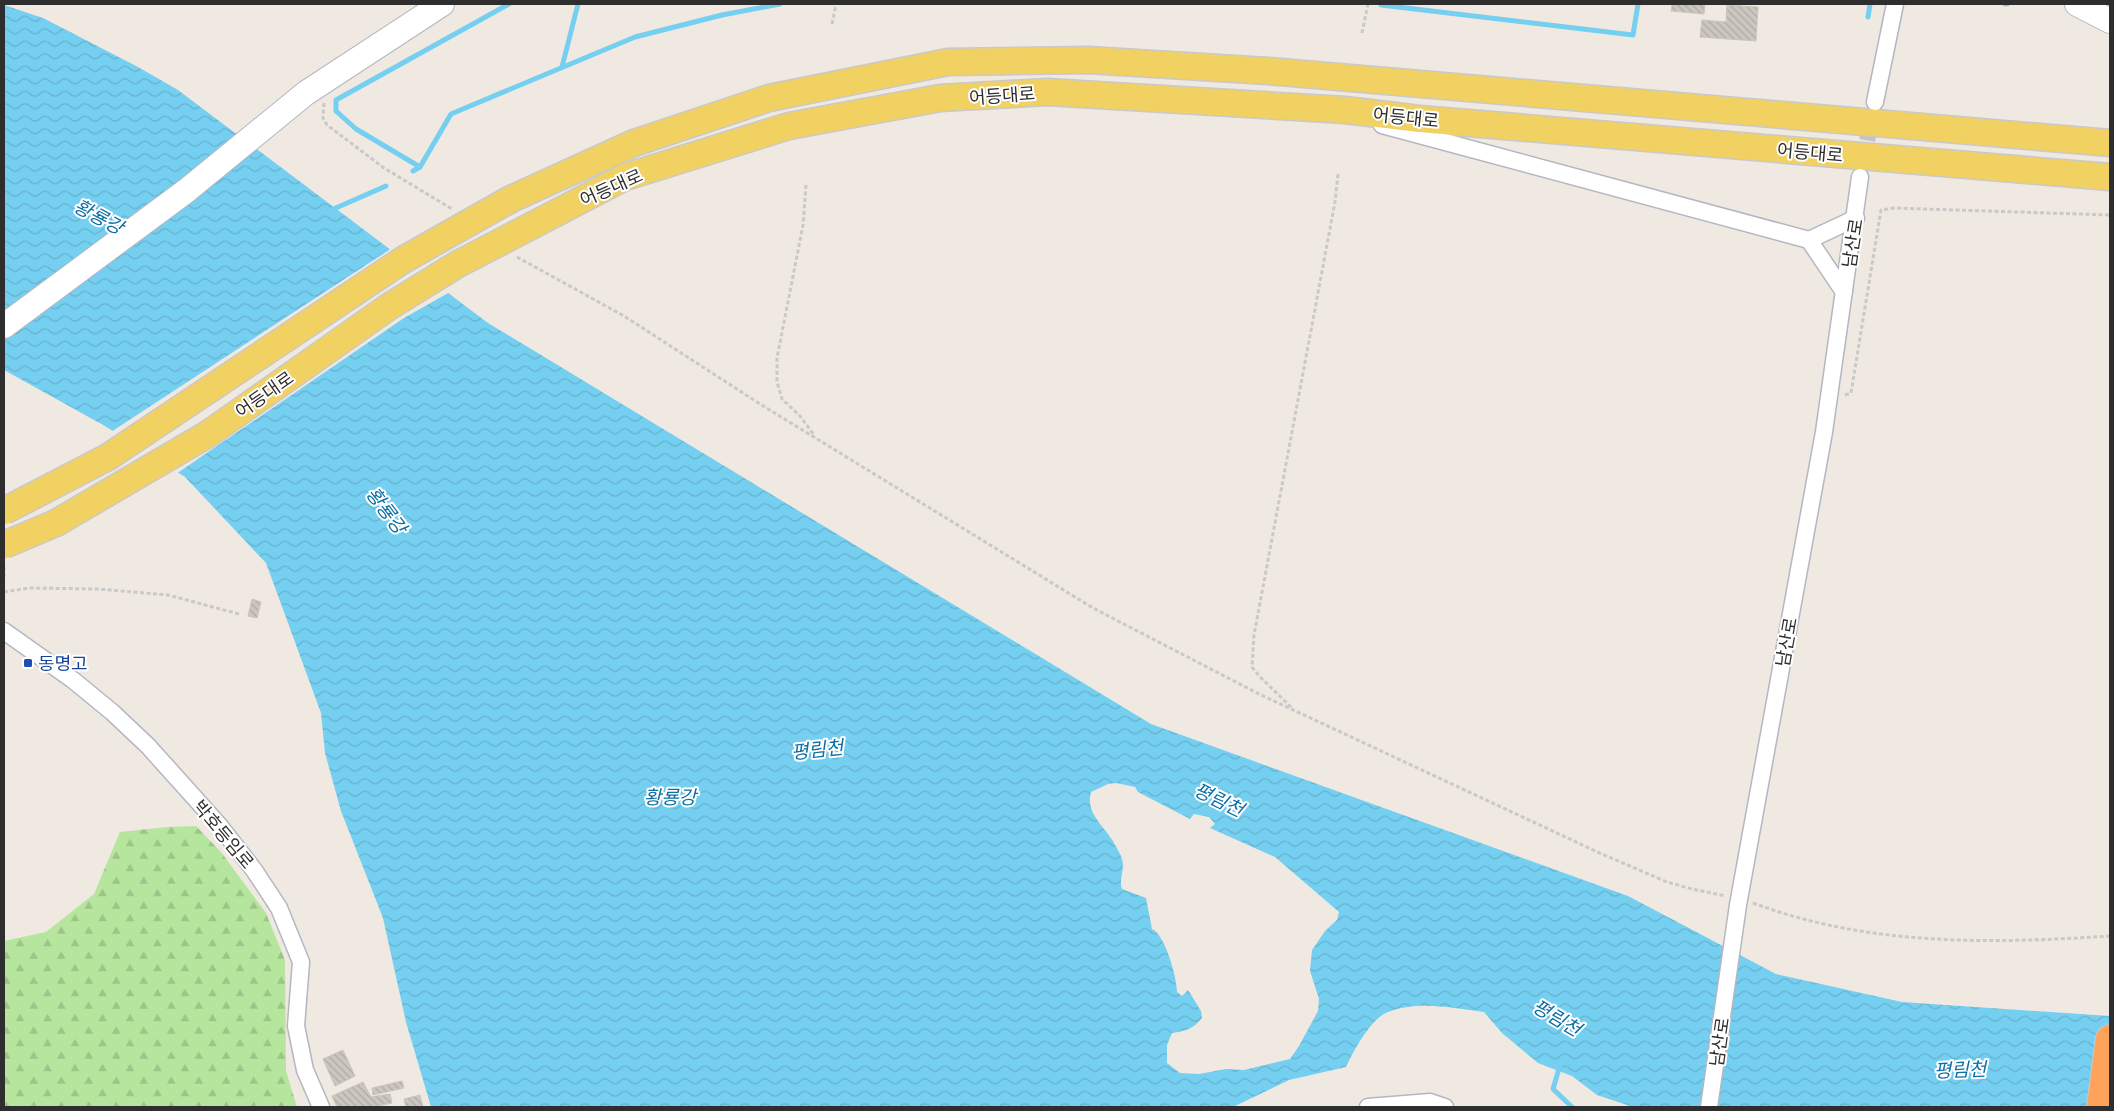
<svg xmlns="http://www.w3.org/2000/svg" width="2114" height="1111" font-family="Lato,'Noto Sans KR',sans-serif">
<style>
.forest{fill:url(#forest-firs)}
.water{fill:url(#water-waves);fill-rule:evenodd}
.pier{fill:#efe9e1}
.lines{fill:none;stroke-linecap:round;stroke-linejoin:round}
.stream{stroke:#75cff0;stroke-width:5}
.building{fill:url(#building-back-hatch);stroke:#cbc5ba}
.street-tunnel{stroke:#c8c4bd;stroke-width:16;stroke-dasharray:16 8;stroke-linecap:butt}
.street-casing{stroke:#b4b7c1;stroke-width:19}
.secondary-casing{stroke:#b4b7c1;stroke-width:26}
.primary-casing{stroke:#c9c9c9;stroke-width:29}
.highway-casing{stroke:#c9c9c9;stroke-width:30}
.path{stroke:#c9c9c9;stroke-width:3;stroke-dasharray:4 2.5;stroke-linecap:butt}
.street{stroke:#fff;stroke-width:16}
.secondary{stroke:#fff;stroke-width:24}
.primary{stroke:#f2d163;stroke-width:26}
.highway{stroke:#ffa35c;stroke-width:28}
.primary-bridge-casing{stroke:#c9c9c9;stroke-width:29;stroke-linecap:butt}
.primary-bridge{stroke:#f2d163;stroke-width:26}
.transit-dot{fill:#1a4fb4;stroke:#fff;stroke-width:2}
.labels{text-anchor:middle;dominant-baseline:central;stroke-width:4;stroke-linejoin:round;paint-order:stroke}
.street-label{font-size:18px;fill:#2e2e2e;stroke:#fff}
.transit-label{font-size:18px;fill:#164399;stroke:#fff;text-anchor:start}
.water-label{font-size:19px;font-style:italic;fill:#0d6fa3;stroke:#fff}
</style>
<defs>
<pattern id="forest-firs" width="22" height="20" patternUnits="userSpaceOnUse" patternTransform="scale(1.25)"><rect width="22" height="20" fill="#b6e59e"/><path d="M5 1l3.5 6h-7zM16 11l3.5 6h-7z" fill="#9dc588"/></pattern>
<pattern id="water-waves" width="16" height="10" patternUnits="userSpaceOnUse" patternTransform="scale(1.25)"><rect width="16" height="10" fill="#75cff0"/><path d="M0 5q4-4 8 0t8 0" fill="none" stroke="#66b2ce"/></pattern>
<pattern id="building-back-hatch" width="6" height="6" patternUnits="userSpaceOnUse" patternTransform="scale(1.25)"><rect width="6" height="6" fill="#cbc7bf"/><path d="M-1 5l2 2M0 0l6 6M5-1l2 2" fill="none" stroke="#afaba4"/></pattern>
</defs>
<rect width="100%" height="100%" fill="#efe9e1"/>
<polygon class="forest" points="196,826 221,852 266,913 285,960 286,1071 297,1107 4,1107 4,941 46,932 94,894 120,832 167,827"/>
<path class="water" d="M4,5L43,18L138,67L178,90L488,323L1151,724L1628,896L1776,974L1902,1002L2110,1016V1107H1633L1597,1095L1572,1076L1538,1063L1502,1033L1484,1012C1453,1008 1418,1000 1388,1012C1371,1018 1353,1052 1346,1067L1289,1080L1233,1107H431L406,1022L383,918L341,811L325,753L321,713L266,563L185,477L105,426L4,370ZM1116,783L1135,787L1138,792L1190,819L1194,814L1209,817L1215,824L1210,828L1275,857L1339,912L1337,920L1325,931L1312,950L1310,971L1319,999L1318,1011L1299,1046L1290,1059L1244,1070L1226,1069L1199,1074L1180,1073L1167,1063V1045L1172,1033C1186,1031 1193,1029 1202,1018L1201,1011L1188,990L1182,996L1177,992C1177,978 1165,934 1152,929L1146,898L1122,889C1119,881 1123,873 1123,865C1123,858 1118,850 1114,843C1105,826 1085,814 1091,792L1108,784Z"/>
<polygon class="pier" points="392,248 450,292 404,318 176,474 111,432"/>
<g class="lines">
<g class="stream">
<polyline points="2005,4 2007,4"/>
<polyline points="1381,5 1633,35 1638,4"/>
<polyline points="1868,17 1870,4"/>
<polyline points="562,67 578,4"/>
<polyline points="420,167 356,129 336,111 336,100 509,4"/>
<polyline points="413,171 420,167 451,114 635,37 722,15 780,4"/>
<polyline points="329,211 386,186"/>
<polyline points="1560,1065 1553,1089 1572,1107"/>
</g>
</g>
<g class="building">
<polygon points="1672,4 1705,4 1704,14 1671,11"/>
<polygon points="1727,5 1758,7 1756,41 1700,37 1702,20 1726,22"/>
<polygon points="252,599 261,602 257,618 248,616"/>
<polygon points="343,1050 355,1076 335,1086 323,1059"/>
<polygon points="402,1081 404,1088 373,1095 372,1088"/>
<polygon points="363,1082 371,1097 390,1094 392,1103 373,1107 337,1107 332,1096"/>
<polygon points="420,1095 423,1107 406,1107 404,1099"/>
</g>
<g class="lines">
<polyline class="street-tunnel" points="1863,164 1872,114"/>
<g class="street-casing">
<g id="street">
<polyline points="1875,102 1895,4"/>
<polyline points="1382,125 1809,240 1844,292"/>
<polyline points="1809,240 1856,218"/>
<polyline points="4,631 73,680 112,712 148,746 219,825 254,870 279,908 301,962 296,1026 305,1070 321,1107"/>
<polyline points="1368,1107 1430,1102 1445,1107"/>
<polyline points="1709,1107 1738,905 1824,432 1860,177"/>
</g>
</g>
<g class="secondary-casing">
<g id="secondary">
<polyline points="2077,4 2110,21"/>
<polyline points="4,326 186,191 306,93 442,4"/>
</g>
</g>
<g class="primary-casing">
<g id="primary">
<polyline points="511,199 634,143 769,98 948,62 1088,60 1268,71 2110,143"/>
<polyline points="535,224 625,177 789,126 940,98 1047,92 1345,110 1420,119 2110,177"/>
</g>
</g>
<g class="highway-casing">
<polyline id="highway" points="2101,1107 2110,1039"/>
</g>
<g class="path">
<polyline points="832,24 836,4"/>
<polyline points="1362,33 1368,4"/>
<polyline points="324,103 323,118 327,125 384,168 452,209"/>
<polyline points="806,185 803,225 777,358 777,382 782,399 800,416 814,435"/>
<polyline points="517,257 624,316 760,404 1093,608 1259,694 1602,854 1667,882 1692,889 1726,896"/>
<polyline points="1845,395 1851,393 1881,210 1894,208 2110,215"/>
<polyline points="4,577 4,565"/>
<polyline points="4,592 29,588 99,589 168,595 239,614"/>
<polyline points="1291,707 1260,677 1252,667 1254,635 1335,202 1338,174"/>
<path d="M1753,903C1868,946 1989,944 2110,936"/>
</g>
<use href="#street" class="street"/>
<use href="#secondary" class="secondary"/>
<use href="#primary" class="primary"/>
<use href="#highway" class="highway"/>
<g class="primary-bridge-casing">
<g id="primary-bridge">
<polyline points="4,511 108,457 403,260 511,199"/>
<polyline points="4,545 56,523 208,434 390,306 458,264 535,224"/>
</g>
</g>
<use href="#primary-bridge" class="primary-bridge"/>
</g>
<rect class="transit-dot" x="23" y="658" width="10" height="10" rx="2.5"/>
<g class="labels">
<g class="street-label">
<text transform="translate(1002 95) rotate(-4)">어등대로</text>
<text transform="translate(1406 117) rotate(6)">어등대로</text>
<text transform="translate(1810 152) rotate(5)">어등대로</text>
<text transform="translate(611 187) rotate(-24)">어등대로</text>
<text transform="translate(1852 243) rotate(-81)">남산로</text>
<text transform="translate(264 394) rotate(-35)">어등대로</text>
<text transform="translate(1786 642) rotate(-80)">남산로</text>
<text transform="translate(224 834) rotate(50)">박호등임로</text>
<text transform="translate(1719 1042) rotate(-82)">남산로</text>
</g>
<g class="transit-label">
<text x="38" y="663">동명고</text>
</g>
<g class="water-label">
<text transform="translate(99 216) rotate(28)">황룡강</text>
<text transform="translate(387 510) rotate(53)">황룡강</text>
<text transform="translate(817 749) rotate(-6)">평림천</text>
<text x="670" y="796">황룡강</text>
<text transform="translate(1219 799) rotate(26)">평림천</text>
<text transform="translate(1557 1017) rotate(31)">평림천</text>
<text transform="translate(1960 1069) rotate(-2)">평림천</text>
</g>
</g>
<rect width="2114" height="1111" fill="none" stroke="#2e2e2e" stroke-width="10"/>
</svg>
